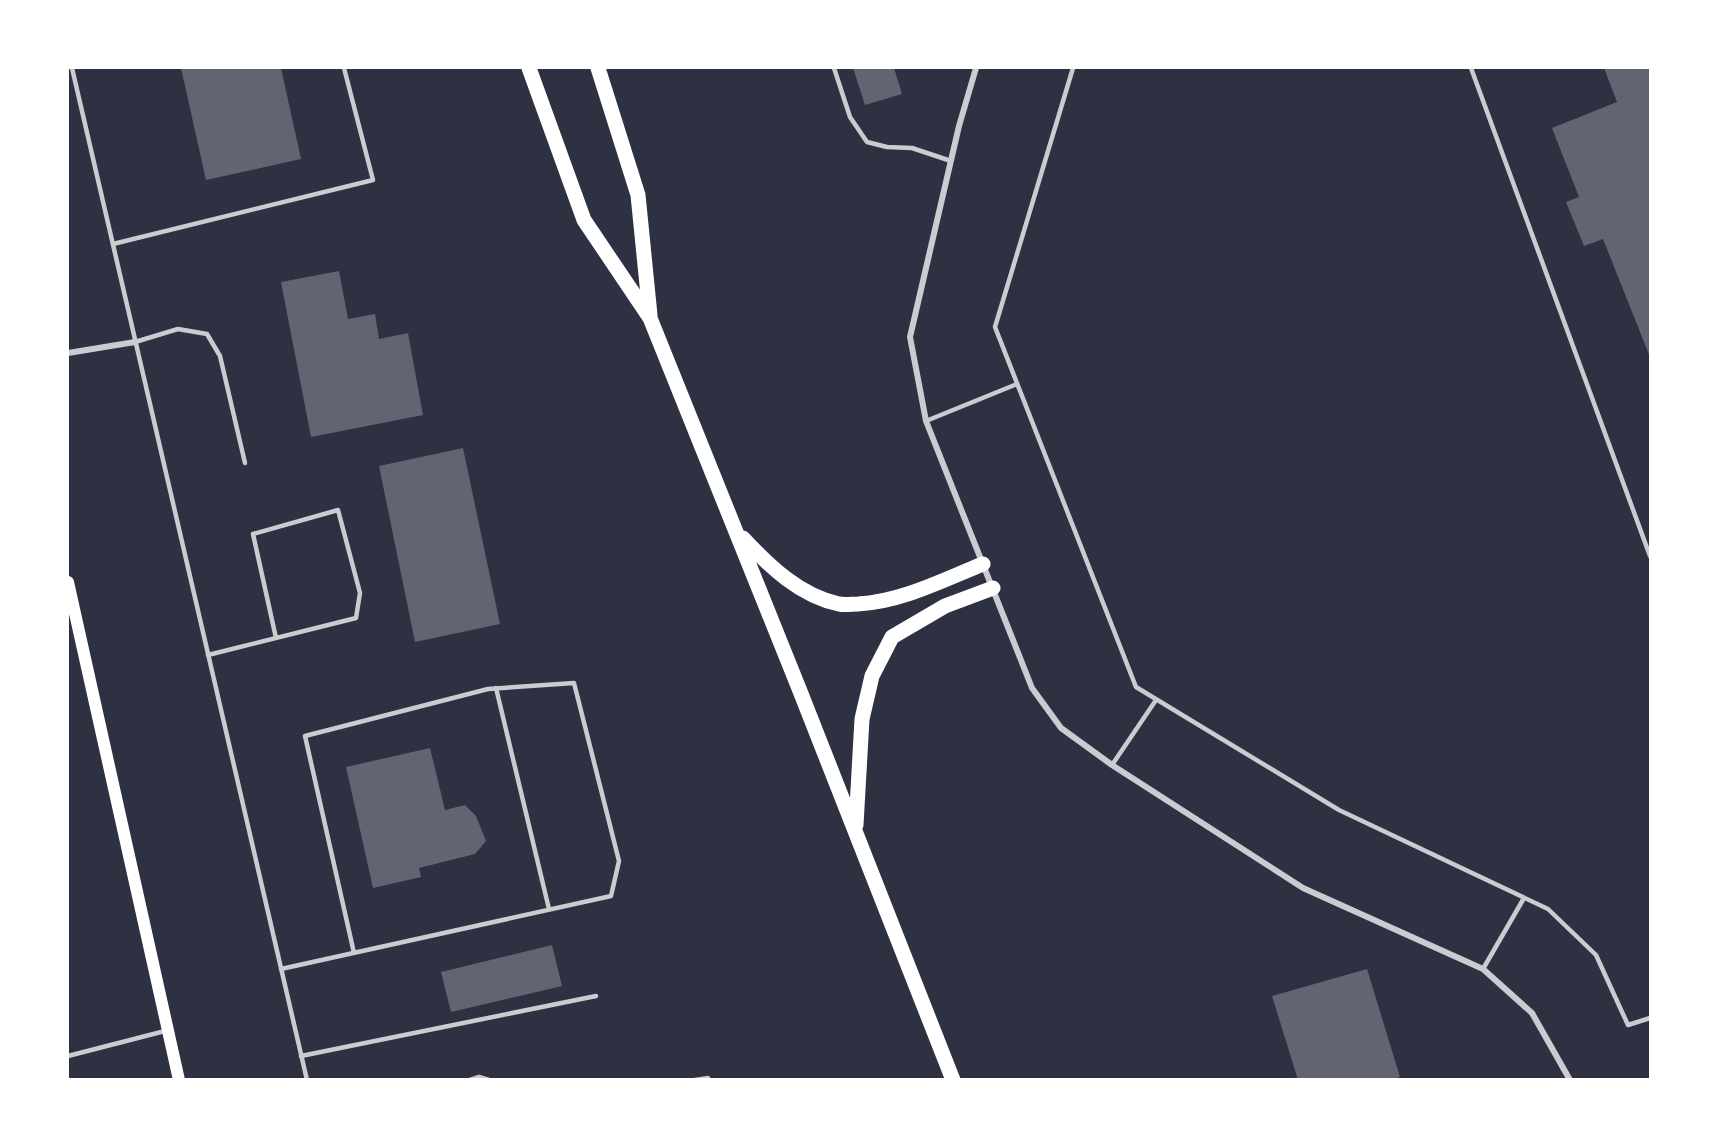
<svg xmlns="http://www.w3.org/2000/svg" width="1718" height="1147" font-family="Inter,sans-serif">
<style>
.building{fill:#626471}
.lines{fill:none;stroke-linecap:round;stroke-linejoin:round}
.service{stroke:#caccd0;stroke-width:4.5}
.minor{stroke:#caccd0;stroke-width:6}
.secondary{stroke:#fff;stroke-width:12}
.primary{stroke:#fff;stroke-width:15}
</style>
<rect width="100%" height="100%" fill="#2d3142"/>
<g class="building">
<polygon points="181,68 281,68 301,159 206,180"/>
<polygon points="853,68 894,68 902,94 865,105"/>
<polygon points="1604,68 1650,68 1650,357 1603,239 1584,246 1566,202 1579,197 1552,128 1617,102"/>
<polygon points="339,271 348,319 375,314 379,339 408,333 423,415 311,437 281,282"/>
<polygon points="463,448 500,624 415,642 379,466"/>
<polygon points="430,748 445,810 465,805 476,816 486,841 475,854 419,868 421,877 373,888 346,767"/>
<polygon points="552,945 562,986 451,1012 441,972"/>
<polygon points="1367,969 1400,1077 1390,1080 1298,1080 1272,996"/>
</g>
<g class="lines">
<g class="service">
<polyline points="72,68 307,1080"/>
<polyline points="834,68 850,117 867,142 887,147 912,148 951,161"/>
<polyline points="1073,68 995,327 1136,687 1339,810 1548,909 1596,955 1628,1025 1650,1018"/>
<polyline points="1471,68 1650,556"/>
<polyline points="113,244 373,180 344,68"/>
<polyline points="135,342 178,329 207,334 220,356 245,463"/>
<polyline points="926,421 1017,384"/>
<polyline points="208,655 356,618 360,593 338,510 253,534 276,638"/>
<polyline points="496,688 549,909"/>
<polyline points="1112,765 1156,700"/>
<polyline points="281,969 611,896 619,861 574,683 488,689 305,736 354,953"/>
<polyline points="1483,969 1524,898"/>
<polyline points="68,1056 165,1031"/>
<polyline points="301,1056 596,996"/>
<polyline points="470,1080 479,1077 489,1080"/>
<polyline points="695,1080 708,1078 709,1080"/>
</g>
<g class="minor">
<polyline points="976,68 959,126 910,337 926,421 1032,688 1061,728 1112,765 1303,888 1483,969 1532,1013 1570,1080"/>
<polyline points="68,353 135,342"/>
</g>
<polyline class="secondary" points="68,582 179,1080"/>
<g class="primary">
<polyline points="529,68 584,220 650,318 800,691 953,1080"/>
<polyline points="598,68 638,195 650,315"/>
<path d="M743,538C769,566 800,596 839,604C845,605 852,604 858,604C901,602 943,580 983,564"/>
<polyline points="856,825 862,719 872,676 892,637 945,606 993,588"/>
</g>
</g>
<rect width="1718" height="1147" fill="none" stroke="#ffffff" stroke-width="138"/>
</svg>
